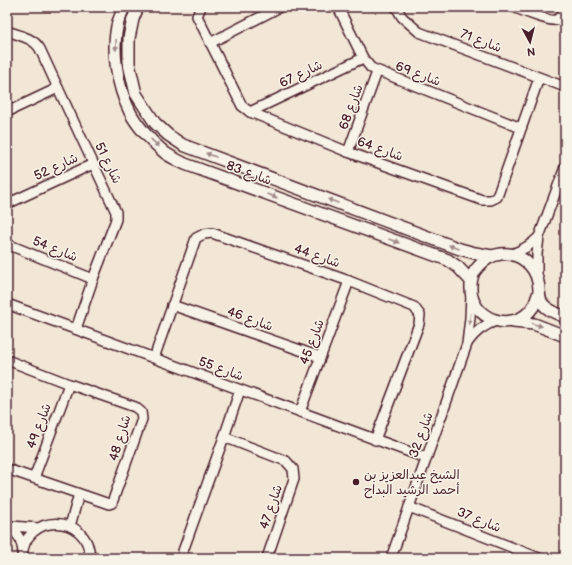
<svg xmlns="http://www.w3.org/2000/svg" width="572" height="565" font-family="'Balsamiq Sans','Playpen Sans Arabic',sans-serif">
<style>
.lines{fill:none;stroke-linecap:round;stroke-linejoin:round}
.minor-casing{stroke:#4a1f2b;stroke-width:12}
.tertiary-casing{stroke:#4a1f2b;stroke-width:14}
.minor{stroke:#f7f3e8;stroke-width:9}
.tertiary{stroke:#f7f3e8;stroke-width:11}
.oneway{fill:#a0898a}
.poi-dot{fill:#4a1f2b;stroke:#f7f3e8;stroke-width:1.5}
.labels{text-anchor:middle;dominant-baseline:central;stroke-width:3;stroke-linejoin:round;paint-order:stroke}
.street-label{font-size:13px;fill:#4a1f2b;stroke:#f7f3e8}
.poi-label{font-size:13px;fill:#4a1f2b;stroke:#f7f3e8;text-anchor:start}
</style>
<rect width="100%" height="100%" fill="#f2e6d6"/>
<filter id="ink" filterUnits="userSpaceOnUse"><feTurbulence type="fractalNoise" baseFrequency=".025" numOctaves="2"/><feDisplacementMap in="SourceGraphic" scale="8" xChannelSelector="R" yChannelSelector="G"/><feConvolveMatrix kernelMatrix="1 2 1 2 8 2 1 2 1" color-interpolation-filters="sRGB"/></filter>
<g filter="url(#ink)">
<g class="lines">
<g class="minor-casing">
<g id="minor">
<polyline points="201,7 197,16 242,106 250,112 348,152 482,200 491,200 497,197 539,78"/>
<polyline points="338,7 363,58 371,68 521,128"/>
<polyline points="396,7 402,17 419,32 565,87"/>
<path d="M513,7C521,10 549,22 556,20C561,18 563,12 565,7"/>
<path d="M7,31C18,35 34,38 40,49L58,88L116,212V219L115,222L93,279L76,329"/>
<polyline points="210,43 280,7"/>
<polyline points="7,112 58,88"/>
<polyline points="250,112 363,58"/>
<polyline points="348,152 377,72"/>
<polyline points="7,204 93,164"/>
<polyline points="7,244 93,279"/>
<path d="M512,254C523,250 531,245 539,237"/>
<polyline points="537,276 537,254 539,237 565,167"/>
<polyline points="7,304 426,458"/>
<polyline points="172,305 320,357"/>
<path d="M468,342C475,332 484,325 496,321"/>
<polyline points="154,358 196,238 204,234 212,233 349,281 414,307 420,315 419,324 375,440"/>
<polyline points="7,360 69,384 135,407 141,412 142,419 112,503 109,504 7,469"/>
<polyline points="300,412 349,281"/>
<polyline points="224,437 286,461 293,469 294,479 267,558"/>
<polyline points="34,478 69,384"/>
<polyline points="409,507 539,558"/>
<polyline points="7,524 11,526 38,528"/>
<polyline points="11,526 20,539 23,550"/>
<polyline points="70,526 79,494"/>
<path d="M22,558C23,512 89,512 90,558"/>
<polyline points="184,558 183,551 224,437 240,390"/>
<polyline points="391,558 467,344 470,318 471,295"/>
</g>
</g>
<g class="tertiary-casing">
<g id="tertiary">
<path d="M124,7C122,12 120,17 118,22C111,50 117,86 130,112C137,126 152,142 164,152C170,157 178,160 185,164L448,260L458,267L471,281"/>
<polyline points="138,7 133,19 129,38 129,64 136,94 155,123 168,135 183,145 460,249 475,253 492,256"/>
<path d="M539,292C537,297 536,302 533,307C514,335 469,320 471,286C471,279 473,272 478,267C484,260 492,255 501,254C519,252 535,265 538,282C540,289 538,297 542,303C548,311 556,313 565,317"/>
<polyline points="513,322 534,324 565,336"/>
</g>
</g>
<use href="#minor" class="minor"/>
<use href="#tertiary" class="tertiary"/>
</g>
<defs><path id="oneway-solid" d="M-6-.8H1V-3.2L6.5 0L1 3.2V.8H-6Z"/></defs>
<g class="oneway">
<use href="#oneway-solid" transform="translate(116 45) rotate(92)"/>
<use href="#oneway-solid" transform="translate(155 143) rotate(43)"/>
<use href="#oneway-solid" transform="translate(211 155) rotate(-159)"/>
<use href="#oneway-solid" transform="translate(272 196) rotate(20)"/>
<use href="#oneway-solid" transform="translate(333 201) rotate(-159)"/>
<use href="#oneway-solid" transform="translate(394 241) rotate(20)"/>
<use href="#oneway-solid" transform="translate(454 247) rotate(-160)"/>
<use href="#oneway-solid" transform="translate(470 319) rotate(96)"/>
<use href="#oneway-solid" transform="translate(537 325) rotate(16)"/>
</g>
</g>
<circle class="poi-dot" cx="356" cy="482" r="4"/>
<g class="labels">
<g class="street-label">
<text transform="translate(481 41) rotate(21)">شارع 71</text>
<text transform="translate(301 74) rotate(-26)">شارع 67</text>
<text transform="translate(418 74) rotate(21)">شارع 69</text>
<text transform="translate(351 107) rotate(-70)">شارع 68</text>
<text transform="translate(380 149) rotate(20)">شارع 64</text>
<text transform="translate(108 163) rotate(64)">شارع 51</text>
<text transform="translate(56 167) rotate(-25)">شارع 52</text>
<text transform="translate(249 173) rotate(20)">شارع 83</text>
<text transform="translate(55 249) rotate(22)">شارع 54</text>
<text transform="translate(317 256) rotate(19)">شارع 44</text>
<text transform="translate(250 319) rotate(20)">شارع 46</text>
<text transform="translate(312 342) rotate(-69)">شارع 45</text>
<text transform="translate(221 369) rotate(20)">شارع 55</text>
<text transform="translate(39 426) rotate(-69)">شارع 49</text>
<text transform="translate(421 435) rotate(-70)">شارع 32</text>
<text transform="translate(120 438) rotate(-73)">شارع 48</text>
<text transform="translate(271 507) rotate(-71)">شارع 47</text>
<text transform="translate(479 520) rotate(22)">شارع 37</text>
</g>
<g class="poi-label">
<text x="364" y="475">الشيخ عبدالعزيز بن<tspan x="364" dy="15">أحمد الرشيد البداح</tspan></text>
</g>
</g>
<rect width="572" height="565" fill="none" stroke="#f7f3e8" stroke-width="24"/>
<rect x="12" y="12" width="548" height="541" fill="none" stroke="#4a1f2b" stroke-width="1.5" filter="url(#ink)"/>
<g transform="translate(530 42) rotate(173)" stroke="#f7f3e8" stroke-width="3" paint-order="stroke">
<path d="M0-3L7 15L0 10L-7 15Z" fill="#4a1f2b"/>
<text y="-6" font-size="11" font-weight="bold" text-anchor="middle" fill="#4a1f2b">N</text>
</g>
</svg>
